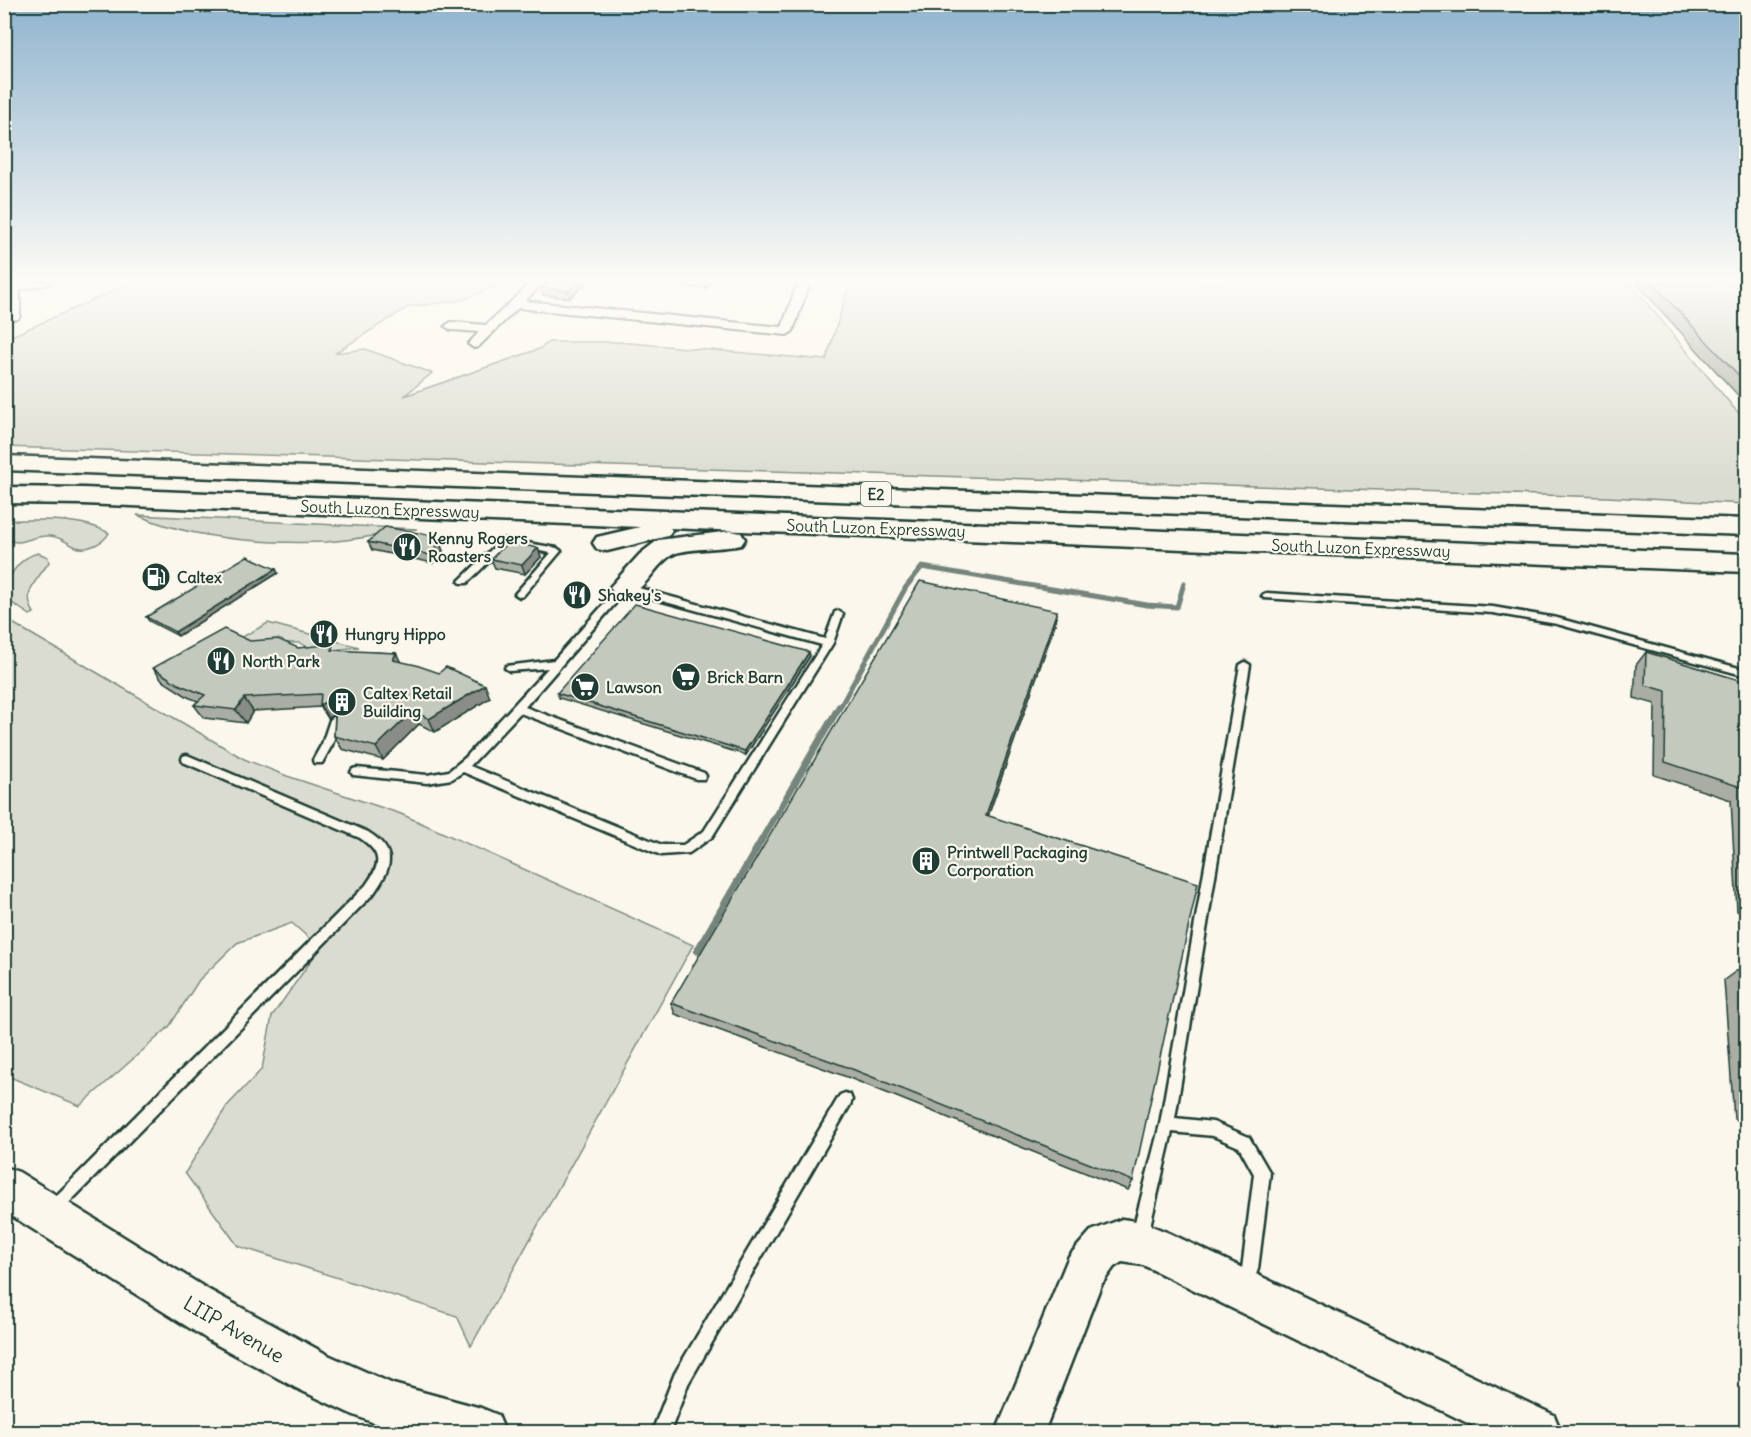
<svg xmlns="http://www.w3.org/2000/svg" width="1751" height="1437" font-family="Delius,sans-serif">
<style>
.green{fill:#dbdcd1;stroke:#7d8c82;stroke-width:1.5}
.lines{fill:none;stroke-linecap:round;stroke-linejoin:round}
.stream-far1{stroke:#74847b;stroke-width:5}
.stream{stroke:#74847b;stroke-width:7}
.lane-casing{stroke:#1f3d34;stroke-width:5}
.street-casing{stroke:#1f3d34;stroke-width:4}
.secondary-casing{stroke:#1f3d34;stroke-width:5}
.highway-casing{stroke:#1f3d34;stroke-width:5}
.lane{fill:#fbf7ec;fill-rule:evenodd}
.street{fill:#fbf7ec;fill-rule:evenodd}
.secondary{fill:#fbf7ec;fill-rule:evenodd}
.highway{fill:#fbf7ec;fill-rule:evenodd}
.wall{fill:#a9ada3;stroke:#1f3d34;stroke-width:1.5}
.shaded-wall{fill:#898d85;stroke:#1f3d34;stroke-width:1.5}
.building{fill:#c4c9be;stroke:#1f3d34;stroke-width:1.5}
.labels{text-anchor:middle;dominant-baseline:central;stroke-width:4.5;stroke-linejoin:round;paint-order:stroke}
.shield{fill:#fbf7ec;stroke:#61756b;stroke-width:1.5}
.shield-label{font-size:15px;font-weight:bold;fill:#1f3d34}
.street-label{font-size:16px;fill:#1f3d34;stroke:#fbf7ec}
.poi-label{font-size:16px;font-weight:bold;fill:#1f3d34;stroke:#fbf7ec;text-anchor:start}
.near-street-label{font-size:20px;fill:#1f3d34;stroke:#fbf7ec}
</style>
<rect width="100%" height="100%" fill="#fbf7ec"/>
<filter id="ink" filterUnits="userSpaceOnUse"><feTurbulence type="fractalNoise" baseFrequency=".0167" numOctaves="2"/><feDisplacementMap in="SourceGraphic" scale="12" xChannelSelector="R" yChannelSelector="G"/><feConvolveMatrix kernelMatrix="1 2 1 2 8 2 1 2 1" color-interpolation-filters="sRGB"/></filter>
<g filter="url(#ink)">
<g class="green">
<polygon points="133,282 505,282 463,300 408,307 335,353 365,349 432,373 404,396 539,349 549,342 618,342 826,360 850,282 1599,282 1631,284 1734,408 1746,420 1746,504 1607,497 5,447 5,339"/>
<path d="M137,515L417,529C387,533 356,540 326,542C264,544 195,540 137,515Z"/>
<path d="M5,520C37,521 80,516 109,533C104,543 87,551 76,547C66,543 62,537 50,536C35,535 29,541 18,542C15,542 9,540 5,541Z"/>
<path d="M38,553L48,557L49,562C37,581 21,591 34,613L30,615L5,598C4,580 19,557 38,553Z"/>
<polygon points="4,618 244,759 287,776 401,814 693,945 471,1346 457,1316 238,1246 185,1173 227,1106 262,1069 272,1016 320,948 292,923 237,943 199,980 169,1027 80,1106 5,1075"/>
<polygon points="268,623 359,647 317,652 300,643 233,642"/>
</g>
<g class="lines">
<polyline class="stream-far1" points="839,709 906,587 922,567 1147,605 1177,607 1184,583"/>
<polyline class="stream" points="697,951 839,707"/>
<g class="lane-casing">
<g id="lane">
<polygon points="504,539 557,548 561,551 523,596 520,597 515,594 551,553 506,545 467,583 461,583 459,581 461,579 501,540"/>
<path d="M624,584L825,639L835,612L838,611L843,614L833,643L712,837L689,853L661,855L463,772L452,779L427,783L353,775L351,772L353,769L357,768L427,775L449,771L465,758L548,668L510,671L505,668L506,666L554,660L621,585ZM626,591L822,645L704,831L683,845H662L470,766L520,713L696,779H704L706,776L704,773L525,707Z"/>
<polygon points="1267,593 1493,607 1557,618 1746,670 1746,676 1557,624 1493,613 1264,598 1262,596 1264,594"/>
<polygon points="1245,662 1250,665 1175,1118 1213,1122 1249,1137 1267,1168 1270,1173 1258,1269 1251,1289 1245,1291 1239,1289 1237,1283 1242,1269 1254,1174 1239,1147 1213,1136 1172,1132 1151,1222 1151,1234 1149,1240 1143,1242 1137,1240 1135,1234 1135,1222 1160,1124 1240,665"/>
<polygon points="335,716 340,720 332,745 322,763 314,763 313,760 322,744 330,720"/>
<path d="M187,755L368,832C398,851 392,867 374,893L59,1213L54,1216L49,1213L46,1208L49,1203L366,885C381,864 383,854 360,838L183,762L182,759L183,756Z"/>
<polygon points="845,1093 850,1095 852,1100 850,1105 688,1384 670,1432 652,1432 675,1373 840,1095"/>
</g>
</g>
<g class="street-casing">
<g id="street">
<polygon points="27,282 51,282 49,284 20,290 20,316 18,319 10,319 8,292 4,292 4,285"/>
<polygon points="532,282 544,282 525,301 782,327 798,282 810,282 793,331 787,335 518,308 478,347 474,348 468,344 479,332 451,330 445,326 451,322 486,325"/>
</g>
</g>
<g class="secondary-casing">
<g id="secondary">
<polygon points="4,1167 19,1172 209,1290 328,1355 393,1384 481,1408 498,1415 505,1432 397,1432 349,1413 296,1388 210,1341 4,1211"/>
<polygon points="1122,1219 1142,1222 1169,1233 1554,1415 1561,1432 1486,1432 1143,1265 1122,1262 1114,1267 1101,1285 1044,1432 996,1432 1069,1256 1091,1231"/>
</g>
</g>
<g class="highway-casing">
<g id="highway">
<polygon points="4,456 1746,519 1746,535 4,470"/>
<polygon points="4,487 83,488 1746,554 1746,572 670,528 672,530 668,536 607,551 597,549 593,543 597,537 640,527 83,504 4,503"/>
<path d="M731,531L741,533L745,539L741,545C723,549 691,548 676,553C651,563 645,602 614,594L610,587L640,554L658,540Z"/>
</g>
</g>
<use href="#lane" class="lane"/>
<use href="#street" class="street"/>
<use href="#secondary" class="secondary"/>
<use href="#highway" class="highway"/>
</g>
<g class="wall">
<polygon points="587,282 570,298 543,295 541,288"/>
<polygon points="644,282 712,282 706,289"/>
<polygon points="1635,282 1746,282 1746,403 1745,403"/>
<polygon points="368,542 443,551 433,563 372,550"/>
<polygon points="538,548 541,557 525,574 495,568 491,559"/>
<polygon points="278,573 178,636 149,621 146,617"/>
<polygon points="1055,624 988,816 1133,1181 1128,1190 847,1077 675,1014 671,1003"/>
<polygon points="298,648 336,651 396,653 401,662 490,698 435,732 419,724 383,760 342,749 334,736 335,714 328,718 321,707 253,711 246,723 204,718 194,705 198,701 188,697 163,681 153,668"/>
<polygon points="809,652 810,656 746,755 559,698 557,693"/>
<polygon points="1646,652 1746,682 1746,915 1737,911 1731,800 1654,775 1655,704 1634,698 1636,665"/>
<polygon points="1739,969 1746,971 1746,1124 1734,1119 1724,980"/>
</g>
<g class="shaded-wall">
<polygon points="578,282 587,282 570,298 568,291"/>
<polygon points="705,282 712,282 706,289"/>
<polygon points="440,542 443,551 433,563 430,555"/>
<polygon points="538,548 541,557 525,574 522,565"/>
<polygon points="276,569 278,573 178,636 175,632"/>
<polygon points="1057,611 1055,624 984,828 986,815"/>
<polygon points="809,652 810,656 746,755 745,751"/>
<polygon points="396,653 403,666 393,660"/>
<polygon points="485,685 490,698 435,732 429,719"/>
<polygon points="244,698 253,711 246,723 236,710"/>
<polygon points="327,701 335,714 328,718 320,705"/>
<polygon points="413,711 419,724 383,760 376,747"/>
</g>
<g class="building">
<polygon points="548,282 578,282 568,291 541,288"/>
<polygon points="1651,282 1746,282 1746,383"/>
<polygon points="385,527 429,535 440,542 430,555 368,542"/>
<polygon points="508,542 538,548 522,565 491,559"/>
<polygon points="247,556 276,569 175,632 146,617"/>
<polygon points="920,581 1057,611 986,815 1198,883 1133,1181 847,1067 671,1003"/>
<polygon points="635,604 809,652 745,751 557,693"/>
<polygon points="224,629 250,641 278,639 298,648 333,644 332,650 396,653 393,660 416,665 439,673 446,667 485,685 429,719 413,711 376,747 334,736 336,702 327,701 320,705 321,694 244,698 236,710 194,705 205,695 178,684 153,668"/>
<polygon points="1646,652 1746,682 1746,826 1744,788 1665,762 1666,691 1645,685"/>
<polygon points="1739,969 1746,971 1746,1052"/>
</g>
</g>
<linearGradient id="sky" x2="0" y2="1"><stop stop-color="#90b4cf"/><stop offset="0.58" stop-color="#fdfbf6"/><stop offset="1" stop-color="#fdfbf6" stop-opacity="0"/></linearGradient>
<rect width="1751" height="483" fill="url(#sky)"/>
<defs>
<g id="restaurant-disc" transform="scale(1.5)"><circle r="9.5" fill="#1f3d34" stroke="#fbf7ec"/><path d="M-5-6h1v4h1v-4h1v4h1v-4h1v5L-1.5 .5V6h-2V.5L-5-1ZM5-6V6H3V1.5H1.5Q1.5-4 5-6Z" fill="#fff"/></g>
<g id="fuel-disc" transform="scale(1.5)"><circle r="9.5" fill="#1f3d34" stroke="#fbf7ec"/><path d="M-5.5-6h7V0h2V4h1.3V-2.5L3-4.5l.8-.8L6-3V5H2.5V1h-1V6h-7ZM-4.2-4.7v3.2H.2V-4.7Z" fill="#fff"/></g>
<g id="supermarket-disc" transform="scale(1.5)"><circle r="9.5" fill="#1f3d34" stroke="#fbf7ec"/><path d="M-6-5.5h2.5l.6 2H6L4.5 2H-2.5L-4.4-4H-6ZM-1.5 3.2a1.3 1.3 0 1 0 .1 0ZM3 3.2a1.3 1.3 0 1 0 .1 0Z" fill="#fff"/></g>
<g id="building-disc" transform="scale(1.5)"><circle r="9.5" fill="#1f3d34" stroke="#fbf7ec"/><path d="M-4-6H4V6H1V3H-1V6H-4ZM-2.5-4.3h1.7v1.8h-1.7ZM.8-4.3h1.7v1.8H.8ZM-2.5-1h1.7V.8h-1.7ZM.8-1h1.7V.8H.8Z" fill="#fff"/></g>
</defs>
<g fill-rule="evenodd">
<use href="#restaurant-disc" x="407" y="547"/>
<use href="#fuel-disc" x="156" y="577"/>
<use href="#restaurant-disc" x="577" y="595"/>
<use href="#restaurant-disc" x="324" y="634"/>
<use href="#restaurant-disc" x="221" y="661"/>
<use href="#supermarket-disc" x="686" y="677"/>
<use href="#supermarket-disc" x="585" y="687"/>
<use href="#building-disc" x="342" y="702"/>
<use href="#building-disc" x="926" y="861"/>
</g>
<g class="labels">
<rect class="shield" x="861" y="482" width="30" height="24" rx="4.5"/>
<g class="shield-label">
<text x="876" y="494">E2</text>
</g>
<g class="street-label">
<text transform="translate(390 509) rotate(2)">South Luzon Expressway</text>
<text transform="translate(876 528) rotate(2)">South Luzon Expressway</text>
<text transform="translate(1361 548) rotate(2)">South Luzon Expressway</text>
</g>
<g class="poi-label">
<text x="428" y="538">Kenny Rogers<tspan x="428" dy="18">Roasters</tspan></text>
<text x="177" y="577">Caltex</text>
<text x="598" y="595">Shakey's</text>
<text x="345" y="634">Hungry Hippo</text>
<text x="242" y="661">North Park</text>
<text x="707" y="677">Brick Barn</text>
<text x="606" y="687">Lawson</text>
<text x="363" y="693">Caltex Retail<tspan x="363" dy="18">Building</tspan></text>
<text x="947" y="852">Printwell Packaging<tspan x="947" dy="18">Corporation</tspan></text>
</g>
<g class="near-street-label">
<text transform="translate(234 1329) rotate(30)">LIIP Avenue</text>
</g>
</g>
<rect width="1751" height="1437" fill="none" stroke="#fbf7ec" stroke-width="24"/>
<rect x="12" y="12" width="1727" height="1413" fill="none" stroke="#1f3d34" stroke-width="2" filter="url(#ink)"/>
</svg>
